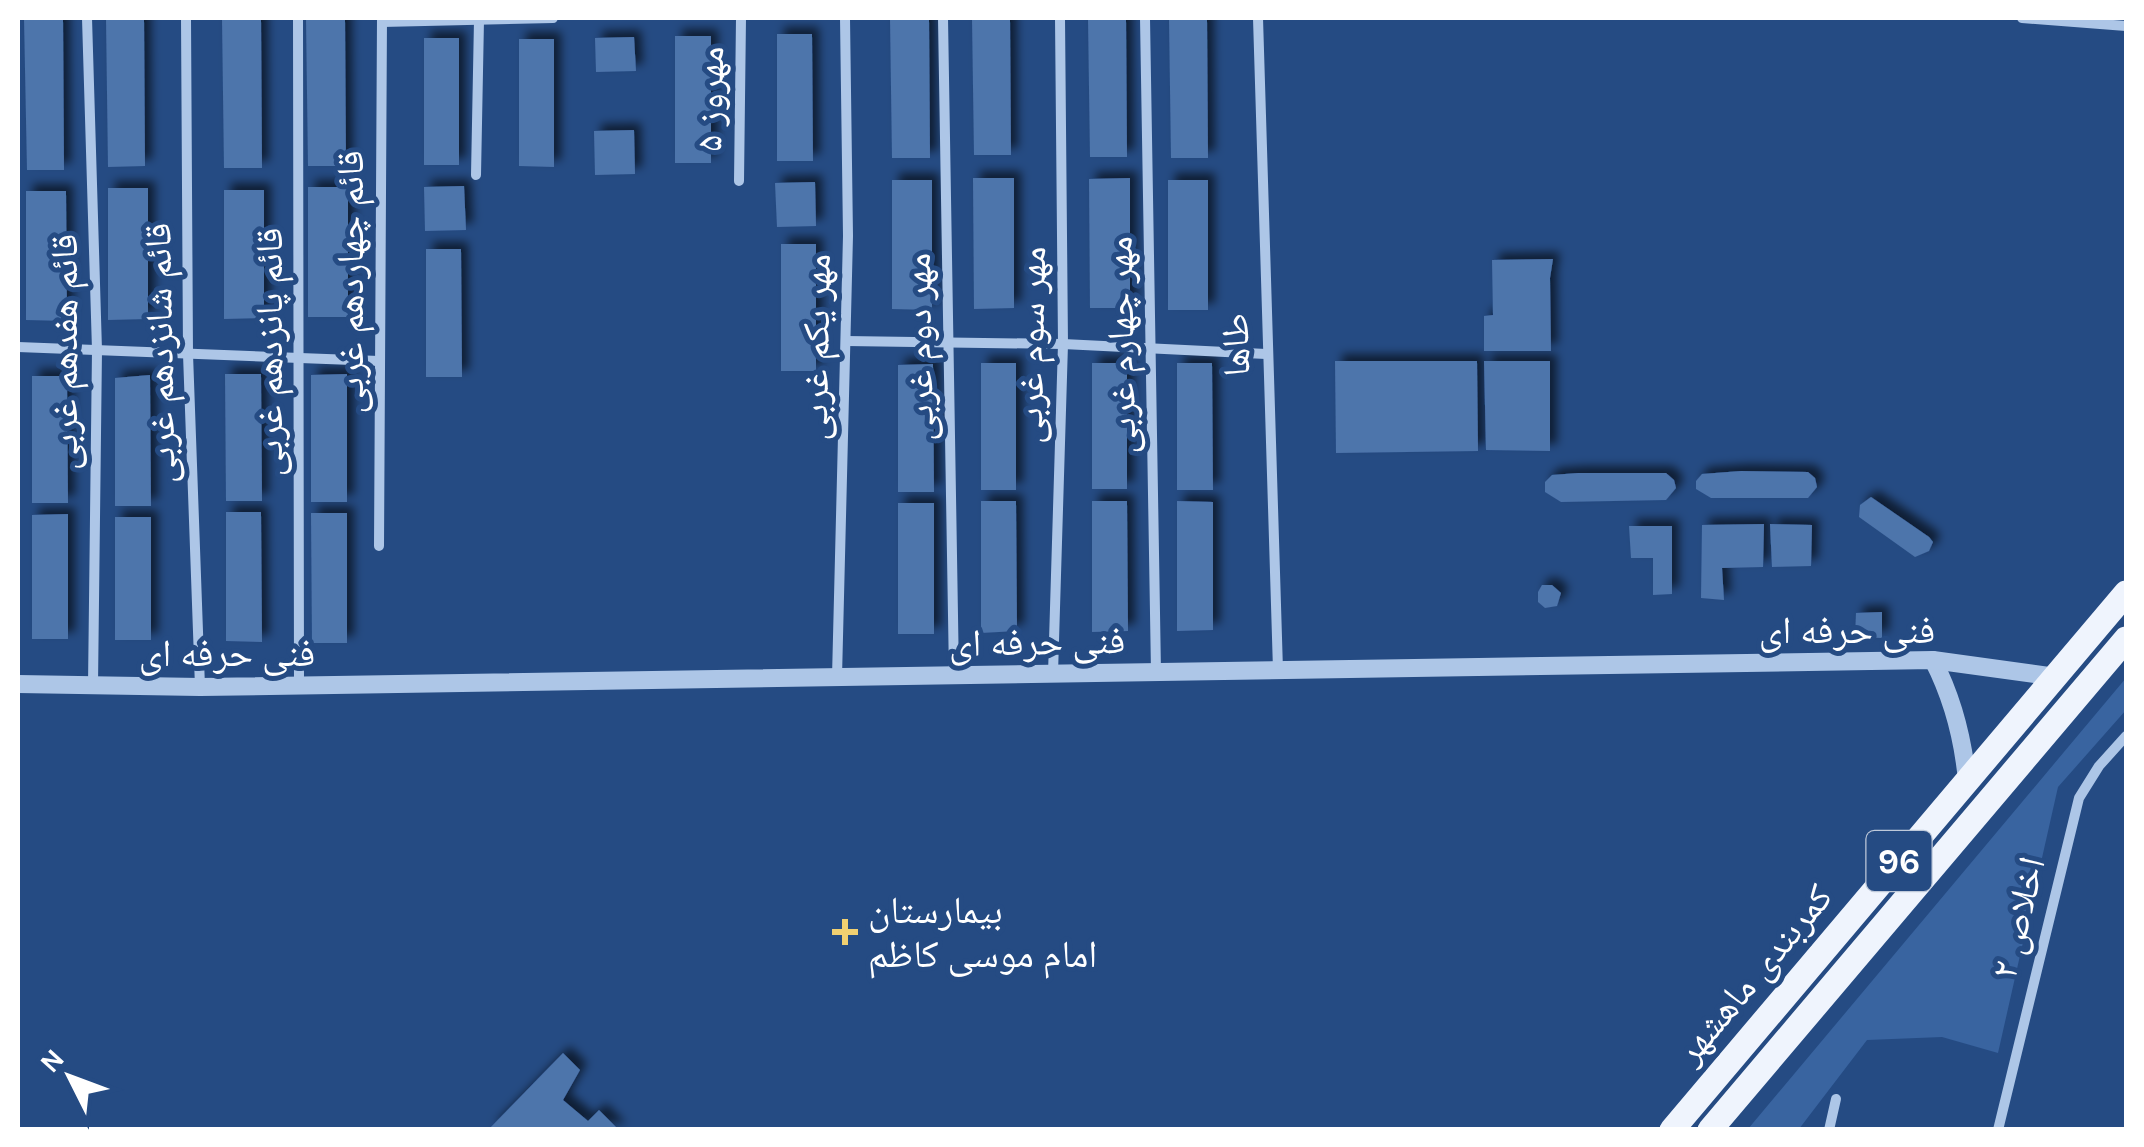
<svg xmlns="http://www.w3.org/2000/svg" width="2144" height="1147" font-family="Karla,'Noto Naskh Arabic',sans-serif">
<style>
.green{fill:#3964a0}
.building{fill:#4d74ab;filter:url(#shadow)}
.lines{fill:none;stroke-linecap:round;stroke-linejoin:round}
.minor{stroke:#adc6e7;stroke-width:10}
.tertiary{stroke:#adc6e7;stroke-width:18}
.primary{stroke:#eff4fd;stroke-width:25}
.poi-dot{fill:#f1d071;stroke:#254b83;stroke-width:4}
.labels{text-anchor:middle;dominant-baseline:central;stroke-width:10;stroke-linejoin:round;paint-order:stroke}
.shield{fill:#254b83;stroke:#bec9da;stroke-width:2.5}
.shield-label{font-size:35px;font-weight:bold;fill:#fff}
.street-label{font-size:38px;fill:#fff;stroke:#254b83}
.poi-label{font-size:38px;fill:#fff;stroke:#254b83;text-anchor:start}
</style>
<defs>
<filter id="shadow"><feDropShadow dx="7" dy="-7" stdDeviation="5" flood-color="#0009"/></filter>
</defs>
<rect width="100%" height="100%" fill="#254b83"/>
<polygon class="green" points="2126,678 2126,710 2058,787 1998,1053 1942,1037 1867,1040 1799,1129 1748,1129"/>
<g class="building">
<polygon points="24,18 63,18 64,170 27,170"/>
<polygon points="106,18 144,18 145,166 108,167"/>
<polygon points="222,18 261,18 262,168 224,168"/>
<polygon points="306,18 345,18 346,166 308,166"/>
<polygon points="890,18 929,18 930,158 892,158"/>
<polygon points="972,18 1010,18 1011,155 974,155"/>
<polygon points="1088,18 1126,18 1127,157 1090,157"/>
<polygon points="1169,18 1207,18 1208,158 1171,158"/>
<polygon points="777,34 812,34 813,161 777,161"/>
<rect x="675" y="36" width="36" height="127"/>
<polygon points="634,37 636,71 596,72 595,38"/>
<rect x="424" y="38" width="35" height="127"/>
<polygon points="519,39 554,39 554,167 519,166"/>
<polygon points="634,130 635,174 595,175 594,131"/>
<polygon points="973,178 1014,178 1014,308 974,309"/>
<polygon points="1130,178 1130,308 1090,308 1089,179"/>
<polygon points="892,180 932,180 932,310 892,309"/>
<rect x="1168" y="180" width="40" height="130"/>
<polygon points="815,182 816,226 777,227 775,183"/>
<polygon points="464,186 466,230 425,231 424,187"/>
<rect x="308" y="187" width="40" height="130"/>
<polygon points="108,188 148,188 148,319 108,320"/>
<polygon points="224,190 264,190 264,318 224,319"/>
<polygon points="26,191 66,191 67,321 26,320"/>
<rect x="781" y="244" width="35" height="127"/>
<polygon points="426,249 461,249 462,377 426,377"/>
<polygon points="1553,259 1550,278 1551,351 1484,351 1484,316 1493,315 1492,260"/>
<polygon points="1335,361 1477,361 1478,451 1336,453"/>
<polygon points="1484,361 1550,361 1550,451 1486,450"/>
<rect x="981" y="363" width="35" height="127"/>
<rect x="1092" y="363" width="35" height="126"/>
<polygon points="1177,363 1212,363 1213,490 1177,490"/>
<polygon points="933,364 934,492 898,492 898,365"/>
<polygon points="225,374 261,374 262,501 226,501"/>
<polygon points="347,374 347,502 311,502 311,375"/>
<polygon points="150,375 151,506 115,506 115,378"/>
<polygon points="32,376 67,376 68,503 32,503"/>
<polygon points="1741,471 1808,472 1815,478 1817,487 1808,498 1711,498 1696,489 1696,481 1702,474"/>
<polygon points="1578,473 1666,473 1674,480 1676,488 1666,500 1561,502 1545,492 1545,482 1552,475"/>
<polygon points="1871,497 1929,537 1933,542 1929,551 1915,557 1859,517 1860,505"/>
<polygon points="981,501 1016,501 1017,631 981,633"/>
<polygon points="1092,501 1127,501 1128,631 1092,632"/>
<polygon points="1177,501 1213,502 1213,630 1177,631"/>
<rect x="898" y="503" width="36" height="131"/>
<polygon points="226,512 261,512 262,642 226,641"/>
<polygon points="311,513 347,513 347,643 312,643"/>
<polygon points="68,514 68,639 32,639 32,515"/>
<rect x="115" y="517" width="36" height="123"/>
<polygon points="1764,524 1763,567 1722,568 1724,600 1701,598 1702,525"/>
<polygon points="1770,524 1812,525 1811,566 1772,567"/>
<polygon points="1629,526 1672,526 1672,594 1653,595 1653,558 1631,558"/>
<polygon points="1542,585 1552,585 1561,593 1557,606 1545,608 1538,602 1538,592"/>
<polygon points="1882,612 1882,638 1855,637 1856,613"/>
<polygon points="563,1053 580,1070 563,1100 588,1121 599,1110 619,1130 488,1130"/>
</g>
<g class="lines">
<g class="minor">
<polyline points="87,18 97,350 93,685"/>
<polyline points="186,18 188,354 200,687"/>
<polyline points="298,18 299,686"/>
<polyline points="943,18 954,675"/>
<polyline points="1145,18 1156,672"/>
<polyline points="1258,18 1278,670"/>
<polyline points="2022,18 2126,26"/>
<polyline points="382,22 553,18"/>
<polyline points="476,175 479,20"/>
<polyline points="739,181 741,18"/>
<polyline points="846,341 1063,344 1266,354"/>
<polyline points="18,347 379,361"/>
<polyline points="379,546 382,18"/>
<polyline points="1053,674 1063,344 1060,18"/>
<polyline points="837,677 848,236 845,18"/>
<polyline points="1829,1130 1836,1099"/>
<polyline points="1998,1130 2079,798 2099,766 2126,736"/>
</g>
<g class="tertiary">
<path d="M1933,660C1953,699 1963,737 1967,781"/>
<polyline points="18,684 200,687 1933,660 2056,677"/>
</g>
<g class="primary">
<polyline points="1672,1130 2126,593"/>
<polyline points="1710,1130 2126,639"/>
</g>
</g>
<path class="poi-dot" d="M840 917h10v10h10v10h-10v10h-10v-10h-10v-10h10z"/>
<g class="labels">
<rect class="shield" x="1866.5" y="831" width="65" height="60" rx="8"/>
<g class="shield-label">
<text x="1899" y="861">96</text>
</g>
<g class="street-label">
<text transform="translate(710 99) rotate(-89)">مهروز ۵</text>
<text transform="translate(350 282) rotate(-90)">قائم چهاردهم غربی</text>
<text transform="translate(1031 345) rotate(-89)">مهر سوم غربی</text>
<text transform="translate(1121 345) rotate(-91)">مهر چهارم غربی</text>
<text transform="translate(1236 345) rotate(-92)">طاها</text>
<text transform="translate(816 347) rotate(-89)">مهر یکم غربی</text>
<text transform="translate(919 347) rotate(-91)">مهر دوم غربی</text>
<text transform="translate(64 352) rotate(-90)">قائم هفدهم غربی</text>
<text transform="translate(269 352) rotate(-90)">قائم پانزدهم غربی</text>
<text transform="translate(160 353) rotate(-91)">قائم شانزدهم غربی</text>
<text x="1847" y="630">فنی حرفه ای</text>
<text transform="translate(1037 642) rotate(-1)">فنی حرفه ای</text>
<text x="227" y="653">فنی حرفه ای</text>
<text transform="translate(2018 918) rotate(-76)">اخلاص ۲</text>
<text transform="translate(1754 974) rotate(-50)">کمربندی ماهشهر</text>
</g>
<g class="poi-label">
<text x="868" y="910">بیمارستان<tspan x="868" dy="44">امام موسی کاظم</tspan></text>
</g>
</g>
<rect width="2144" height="1147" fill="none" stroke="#ffffff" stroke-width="40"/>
<g transform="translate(70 1077) rotate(312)" stroke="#254b83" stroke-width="8" paint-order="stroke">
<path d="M0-8L18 38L0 25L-18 38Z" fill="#ffffff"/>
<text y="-15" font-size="28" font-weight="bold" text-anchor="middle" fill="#ffffff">N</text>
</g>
</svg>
